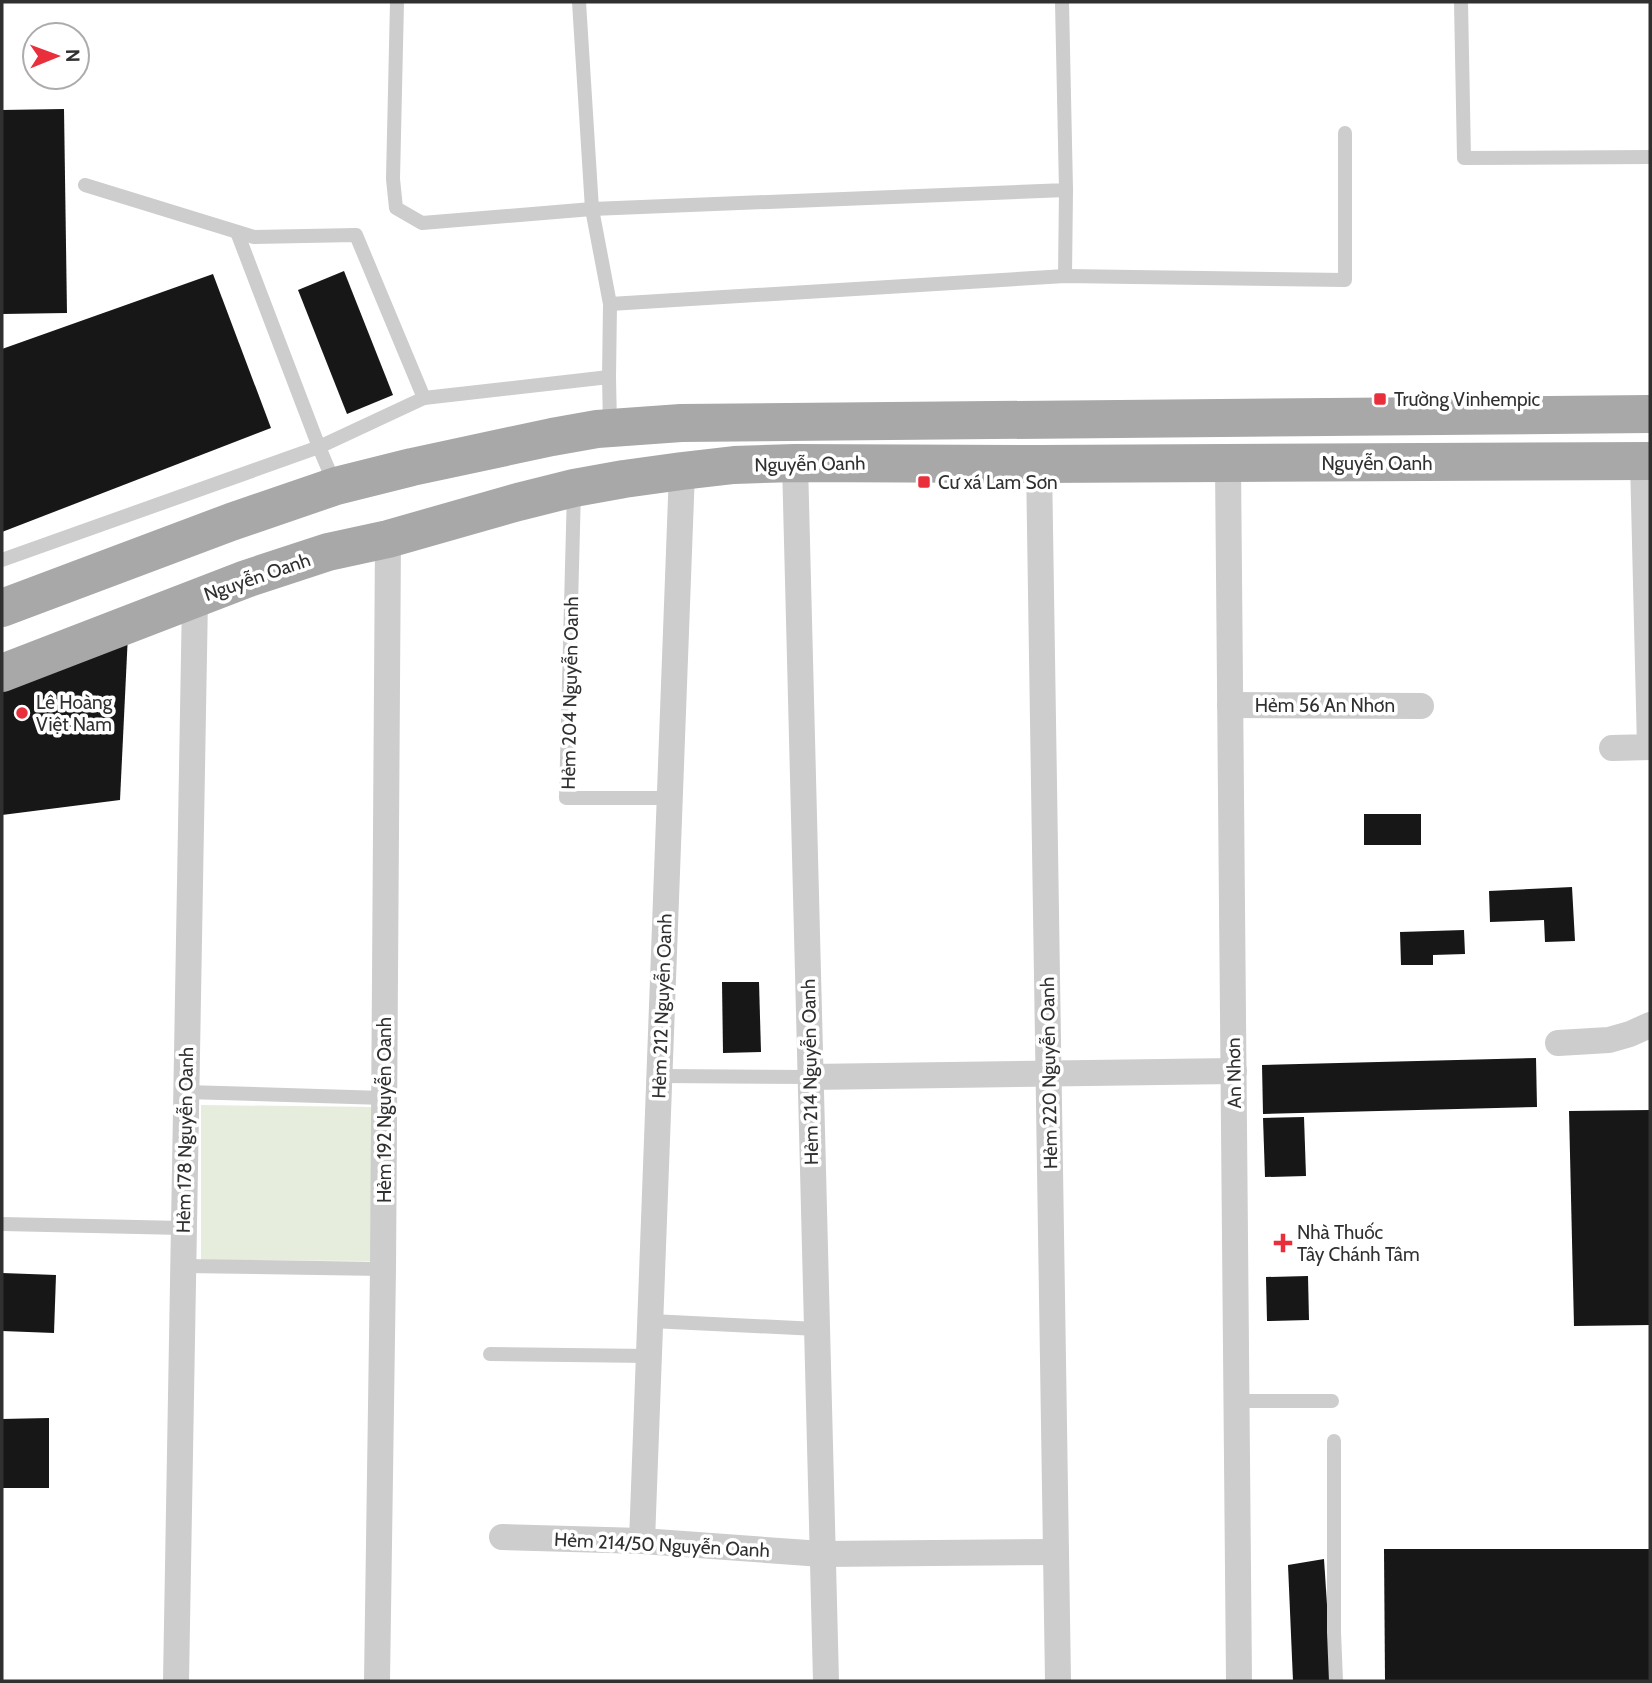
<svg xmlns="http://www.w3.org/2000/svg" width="1652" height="1683" font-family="Cabin,sans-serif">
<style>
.green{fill:#e6eddd}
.building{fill:#171717}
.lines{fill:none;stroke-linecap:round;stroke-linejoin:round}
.lane{stroke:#cdcdcd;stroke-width:14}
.street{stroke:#cdcdcd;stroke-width:26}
.primary{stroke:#a8a8a8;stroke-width:38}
.poi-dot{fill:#e92f3b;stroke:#fff;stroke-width:2.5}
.labels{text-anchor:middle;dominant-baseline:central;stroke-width:7;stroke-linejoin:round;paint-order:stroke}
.poi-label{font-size:19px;fill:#303030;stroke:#fff;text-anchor:start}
.street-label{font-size:19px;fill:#303030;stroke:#fff}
</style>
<rect width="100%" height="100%" fill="#fff"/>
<polygon class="green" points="201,1105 373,1107 373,1261 201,1260"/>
<g class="building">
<polygon points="64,109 67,313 2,314 2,110"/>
<polygon points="344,271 393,395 347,414 298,290"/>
<polygon points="213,274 271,428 2,532 2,349"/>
<polygon points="128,634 120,800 2,815 2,685"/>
<rect x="1364" y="814" width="57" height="31"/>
<polygon points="1572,887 1575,941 1545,942 1544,920 1490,922 1489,891"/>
<polygon points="1464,930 1465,954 1433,955 1433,965 1401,965 1400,932"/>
<polygon points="722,982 759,982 761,1052 723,1053"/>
<polygon points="1536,1058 1537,1107 1263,1114 1262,1065"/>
<polygon points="1650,1110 1650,1325 1574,1326 1569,1111"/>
<polygon points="1304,1117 1306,1176 1265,1177 1263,1118"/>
<polygon points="2,1273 56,1275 54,1333 2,1331"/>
<polygon points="1308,1276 1309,1320 1267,1321 1266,1277"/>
<polygon points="49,1418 49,1488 2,1488 2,1419"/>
<polygon points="1384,1549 1650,1549 1650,1681 1385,1681"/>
<polygon points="1324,1559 1332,1681 1293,1681 1288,1565"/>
</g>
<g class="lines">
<g class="lane">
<polyline points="397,2 393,179 396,208 422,223 592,209 1066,190 1062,2"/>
<polyline points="579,2 592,209 610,304 609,377"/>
<polyline points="1461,2 1464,158 1650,157"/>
<polyline points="85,185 254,237 356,235 424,398"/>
<polyline points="237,232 319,447 335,485"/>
<polyline points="1065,276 1066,190"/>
<polyline points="610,304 1065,276 1345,280 1345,133"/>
<polyline points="574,490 566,798 670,798"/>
<polyline points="2,560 319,447 424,398 609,377 610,427"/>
<polyline points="660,1076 810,1077"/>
<polyline points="186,1092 384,1098"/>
<polyline points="2,1224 183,1228"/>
<polyline points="183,1266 383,1269"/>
<polyline points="651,1321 817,1329"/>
<polyline points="490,1354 649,1356"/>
<polyline points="1237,1401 1332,1401"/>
<polyline points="1334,1441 1334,1632 1336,1681"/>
</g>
<g class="street">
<polyline points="795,463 826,1681"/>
<polyline points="1039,464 1058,1681"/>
<polyline points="1228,464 1239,1681"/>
<polyline points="1230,705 1421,706"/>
<polyline points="1612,748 1650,747 1643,461"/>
<polyline points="1558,1043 1609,1040 1630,1034 1650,1025"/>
<polyline points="810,1077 1234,1071"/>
<polyline points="502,1537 642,1541 822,1554 1056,1552"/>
<polyline points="642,1541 682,471"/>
<polyline points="176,1681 195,598"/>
<polyline points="377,1681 383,1269 388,539"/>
</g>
<g class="primary">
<polyline points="2,608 231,522 336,486 412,467 552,437 597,429 681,423 1650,414"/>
<polyline points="2,673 246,579 328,552 388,539 518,502 574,488 624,479 682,471 734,465 795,463 1039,464 1650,461"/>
</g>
</g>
<g class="poi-dot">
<rect x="1373" y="392" width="14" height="14" rx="3.5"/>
<rect x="917" y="475" width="14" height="14" rx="3.5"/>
<circle cx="22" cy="713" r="7"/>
<path d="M1279.5 1232.5h7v7h7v7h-7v7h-7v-7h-7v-7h7z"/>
</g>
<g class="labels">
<g class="poi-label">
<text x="1394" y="399">Trường Vinhempic</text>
<text x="938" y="482">Cư xá Lam Sơn</text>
<text x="36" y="702">Lê Hoàng<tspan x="36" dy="22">Việt Nam</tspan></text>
<text x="1297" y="1232">Nhà Thuốc<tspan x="1297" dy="22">Tây Chánh Tâm</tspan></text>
</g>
<g class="street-label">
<text x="1377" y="463">Nguyễn Oanh</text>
<text transform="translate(810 464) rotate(-1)">Nguyễn Oanh</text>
<text transform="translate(257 577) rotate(-19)">Nguyễn Oanh</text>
<text transform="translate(570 693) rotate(-89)">Hẻm 204 Nguyễn Oanh</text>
<text x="1325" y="705">Hẻm 56 An Nhơn</text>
<text transform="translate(662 1006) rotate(-88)">Hẻm 212 Nguyễn Oanh</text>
<text transform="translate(810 1072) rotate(-91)">Hẻm 214 Nguyễn Oanh</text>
<text transform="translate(1049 1073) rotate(-91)">Hẻm 220 Nguyễn Oanh</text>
<text transform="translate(1234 1073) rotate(-91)">An Nhơn</text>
<text transform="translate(384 1110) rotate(-90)">Hẻm 192 Nguyễn Oanh</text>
<text transform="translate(185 1140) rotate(-89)">Hẻm 178 Nguyễn Oanh</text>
<text transform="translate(662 1545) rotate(3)">Hẻm 214/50 Nguyễn Oanh</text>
</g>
</g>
<rect width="1652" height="1683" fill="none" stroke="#303030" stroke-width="7"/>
<g transform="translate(56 56) rotate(89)"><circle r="33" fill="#ffffff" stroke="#acacac" stroke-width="2"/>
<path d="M0-5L12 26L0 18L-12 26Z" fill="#e92f3b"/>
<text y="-10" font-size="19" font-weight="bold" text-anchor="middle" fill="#303030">N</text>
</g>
</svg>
